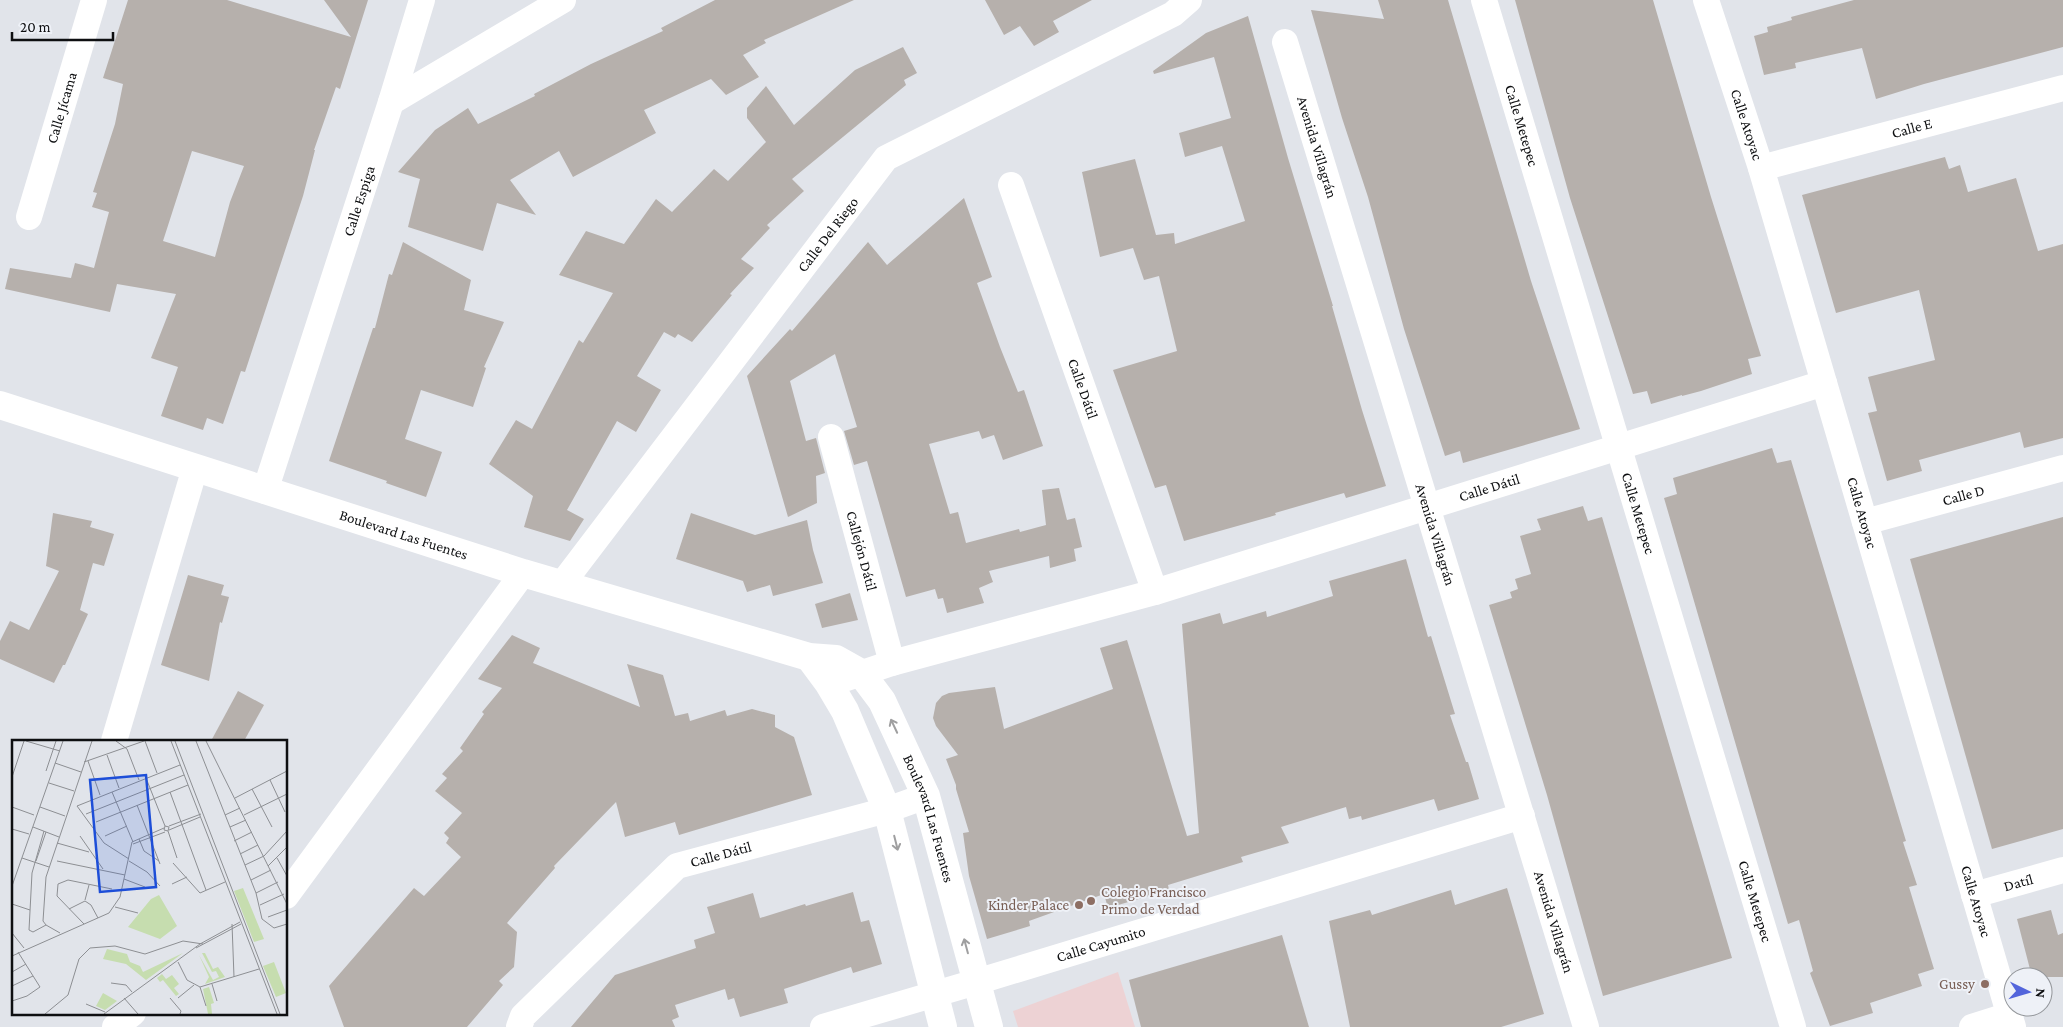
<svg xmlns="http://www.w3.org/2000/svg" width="2063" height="1027" font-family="'Crimson Pro',serif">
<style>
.education{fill:#edd2d4}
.building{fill:#b6b0ac;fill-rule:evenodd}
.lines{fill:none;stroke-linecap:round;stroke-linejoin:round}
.street{stroke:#fff;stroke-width:26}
.secondary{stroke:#fff;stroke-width:28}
.oneway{stroke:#9f9fa0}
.education-dot{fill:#8d6e63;stroke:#eef1f7;stroke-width:2}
.labels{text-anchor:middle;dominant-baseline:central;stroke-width:4;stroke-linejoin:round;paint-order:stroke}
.street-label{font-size:15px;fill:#0e0f11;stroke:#eef1f7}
.education-label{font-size:15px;fill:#785e54;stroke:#eef1f7;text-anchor:end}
.inset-road{fill:none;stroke:#8d8f93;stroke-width:1}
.view{fill:#1d4ed8;fill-opacity:0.15;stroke:#1d4ed8;stroke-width:2.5}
.inset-edge{fill:none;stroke:#0e0f11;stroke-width:2.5}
</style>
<rect width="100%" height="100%" fill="#e1e4ea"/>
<polygon class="education" points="1118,972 1135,1027 1018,1027 1013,1011"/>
<g class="building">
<path d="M128,0H227L351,37L324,0H368L340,89L336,87L314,150H315L303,196L245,372L241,371L223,424L207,418L203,430L161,416L178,367L151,358L176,294L117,284L110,312L5,289L10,268L71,278L75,263L94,268L109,212L92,207L97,193L93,192L115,124L123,84L103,78ZM192,151L244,166L230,202L215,257L163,241Z"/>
<polygon points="715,0 854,0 764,40 766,43 743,55 759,77 726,95 711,79 644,110 656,133 573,177 559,151 510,180 536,215 497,203 483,251 408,227 420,179 398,172 435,130 468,108 478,124 535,96 534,94 591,64 663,31 661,28"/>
<polygon points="985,0 1092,0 1053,21 1059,32 1034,46 1020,26 1004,35"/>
<polygon points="1378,0 1448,0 1531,281 1580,429 1463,463 1460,451 1445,456 1404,329 1368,197 1342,118 1311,10 1384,19"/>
<polygon points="1515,0 1653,0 1711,197 1761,356 1748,359 1752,374 1701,391 1682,396 1682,395 1651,404 1647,391 1633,394 1570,198"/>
<polygon points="1854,0 2063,0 2063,47 1924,84 1876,99 1862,48 1795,63 1796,68 1764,75 1754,36 1768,32 1767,27 1792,20 1791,17"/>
<polygon points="1248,16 1288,158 1333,306 1332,306 1362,410 1386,486 1346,498 1344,493 1275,513 1276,515 1184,541 1166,485 1155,488 1113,370 1177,351 1159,276 1144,280 1133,248 1100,257 1082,172 1135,159 1156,235 1174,233 1175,244 1245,221 1222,146 1185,157 1179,133 1231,118 1214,57 1154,74 1153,71 1206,33"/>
<polygon points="903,47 917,73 904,80 906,85 792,179 804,191 767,225 770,228 741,259 754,268 730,294 732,295 692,342 678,334 675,338 664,332 637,376 661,390 636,432 617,421 567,510 584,519 570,541 524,527 533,496 489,464 516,420 532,429 579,340 583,343 613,293 559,275 586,231 624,244 656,199 672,212 714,169 728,181 766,142 747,118 747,108 766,86 794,125 855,70"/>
<polygon points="1945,157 1949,169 1960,165 1968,192 2016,178 2038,251 2063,244 2063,438 2024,448 2020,432 1919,460 1922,471 1887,481 1868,413 1877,411 1868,377 1935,360 1919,290 1836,313 1802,195"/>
<polygon points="964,198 992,277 977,283 1000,347 1018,392 1024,390 1043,446 1003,460 994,435 982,439 979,431 929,444 950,514 958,512 966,543 1019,529 1020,532 1046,525 1042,490 1059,488 1067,520 1075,518 1082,547 1074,549 1076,561 1050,568 1049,556 989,571 993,582 979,588 984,603 947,613 943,598 938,599 935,589 906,597 867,461 854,465 844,431 857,427 835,354 790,381 806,441 816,438 825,473 816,476 817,503 788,517 747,376 790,329 792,331 868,242 887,265"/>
<polygon points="403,242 471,280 464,310 504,322 484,367 486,368 473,407 421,390 405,439 442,452 426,497 386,483 387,481 329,461 373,328 375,328 389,274 392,275"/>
<polygon points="1772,448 1777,463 1791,460 1906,841 1903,842 1917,885 1909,887 1934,969 1918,974 1922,986 1870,1003 1873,1013 1830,1026 1810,973 1813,971 1799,920 1788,924 1664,498 1677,494 1673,478"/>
<polygon points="1583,506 1588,521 1602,517 1732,958 1603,996 1547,795 1489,605 1512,598 1510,592 1518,589 1515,579 1531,574 1520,536 1541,530 1537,519"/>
<polygon points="53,513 92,521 90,527 114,534 104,566 93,563 80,610 88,614 65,665 63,665 54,683 0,659 0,641 10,621 29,630 59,571 46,566"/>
<polygon points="691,513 755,535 807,520 813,550 823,583 773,596 770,585 747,592 743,581 676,559"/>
<polygon points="2063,517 2063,829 1992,849 1910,559"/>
<polygon points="1406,559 1428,637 1431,636 1455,714 1450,715 1466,762 1468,762 1479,799 1438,811 1434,799 1362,820 1361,816 1349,819 1346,807 1281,827 1289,843 1241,857 1243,862 1168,885 1169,890 1108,908 1104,894 1029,921 1030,926 987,939 969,876 963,833 969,832 956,789 956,785 946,759 958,755 936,726 933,718 936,703 942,696 949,693 995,687 1004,729 1113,689 1100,648 1127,640 1187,836 1199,833 1182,624 1220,613 1223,624 1266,611 1267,617 1333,596 1329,581"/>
<polygon points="188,575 224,585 221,595 229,597 222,623 220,622 209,681 161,665"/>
<polygon points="850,593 858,620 822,628 815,604"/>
<polygon points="512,635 540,648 533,663 640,707 627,664 663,675 675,716 688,713 690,721 725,710 727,716 752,709 775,715 775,727 794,737 812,795 679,835 675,822 625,837 616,802 554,866 555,868 507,923 517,932 514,967 499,981 503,985 467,1027 344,1027 329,986 414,888 424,896 461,857 446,843 449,838 444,833 462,813 435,791 447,778 442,774 463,751 460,748 484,714 482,712 502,688 478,679"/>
<polygon points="238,691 264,705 244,741 211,741"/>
<polygon points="1507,888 1544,1014 1501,1027 1350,1027 1329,921 1370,910 1372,915 1451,890 1455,905"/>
<polygon points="853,892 861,922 869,920 882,964 853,973 851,967 784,989 788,1003 740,1017 734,998 728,1000 725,989 675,1005 679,1017 672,1020 675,1027 571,1027 615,975 696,948 694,940 715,933 707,907 753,893 760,918 805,904 806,906"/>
<polygon points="2051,910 2058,935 2063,933 2063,977 2032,977 2017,919"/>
<polygon points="1282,935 1309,1027 1141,1027 1129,980"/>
</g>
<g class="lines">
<g class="street">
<path id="s1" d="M1484,0L1793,1027"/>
<path id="s2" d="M1706,0L1761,168L2013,1027"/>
<path id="s3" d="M1285,42L1586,1027"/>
<polyline points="391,102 563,0"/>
<path id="s4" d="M1761,168L2063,88"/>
<path id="s5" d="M1011,185L1155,592"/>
<path id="s6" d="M29,217L94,0"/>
<path id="s7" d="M831,437L892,663"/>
<path id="s8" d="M265,491L391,102L422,0"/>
<path id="s9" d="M1865,522L2063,468"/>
<path id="s10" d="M562,584L886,158L1173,14L1189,0"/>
<path id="s11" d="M829,684L892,663L1155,592L1824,383"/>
<polyline points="114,741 195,468"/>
<path id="s12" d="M1974,895L2063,870"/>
<polyline points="286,896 523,573"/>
<polyline points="115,1027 133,1013"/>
<path id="s13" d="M519,1027L523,1016L677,866L887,810L926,796"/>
<path id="s14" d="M823,1027L976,982L1522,816"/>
<polyline points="1972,1027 2010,1015"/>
</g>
<g class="secondary">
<path id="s15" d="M0,405L523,573L809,657L836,659L861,673L882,701L926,796L989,1027"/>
<polyline points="809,657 829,684 845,711 887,810 943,1027"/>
</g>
</g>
<defs><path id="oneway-shaft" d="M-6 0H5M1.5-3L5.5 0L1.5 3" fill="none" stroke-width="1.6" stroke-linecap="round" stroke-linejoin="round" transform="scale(1.25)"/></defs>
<g class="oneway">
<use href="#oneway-shaft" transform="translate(894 726) rotate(-115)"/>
<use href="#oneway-shaft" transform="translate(896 843) rotate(76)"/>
<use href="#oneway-shaft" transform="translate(966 946) rotate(-105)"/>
</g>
<g class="education-dot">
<circle cx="1091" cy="901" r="5"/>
<circle cx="1079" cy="905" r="5"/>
<circle cx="1985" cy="984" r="5"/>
</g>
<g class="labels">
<g class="street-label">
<text stroke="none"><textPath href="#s6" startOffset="114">Calle Jícama</textPath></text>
<text stroke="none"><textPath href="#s2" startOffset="131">Calle Atoyac</textPath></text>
<text stroke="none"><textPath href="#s1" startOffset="131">Calle Metepec</textPath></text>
<text stroke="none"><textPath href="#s4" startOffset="156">Calle E</textPath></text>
<text stroke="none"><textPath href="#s3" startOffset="110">Avenida Villagrán</textPath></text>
<text stroke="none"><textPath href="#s8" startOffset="305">Calle Espiga</textPath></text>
<text stroke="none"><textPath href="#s10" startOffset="439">Calle Del Riego</textPath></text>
<text stroke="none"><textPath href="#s5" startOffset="216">Calle Dátil</textPath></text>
<text stroke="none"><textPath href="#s11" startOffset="689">Calle Dátil</textPath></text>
<text stroke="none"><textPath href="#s9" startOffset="102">Calle D</textPath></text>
<text stroke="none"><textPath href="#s2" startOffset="536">Calle Atoyac</textPath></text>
<text stroke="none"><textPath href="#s1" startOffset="536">Calle Metepec</textPath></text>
<text stroke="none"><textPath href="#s15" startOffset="424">Boulevard Las Fuentes</textPath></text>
<text stroke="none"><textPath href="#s3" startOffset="515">Avenida Villagrán</textPath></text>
<text stroke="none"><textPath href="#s7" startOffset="118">Callejón Dátil</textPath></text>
<text stroke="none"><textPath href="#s15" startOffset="1065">Boulevard Las Fuentes</textPath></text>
<text stroke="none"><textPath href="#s13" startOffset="272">Calle Dátil</textPath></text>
<text stroke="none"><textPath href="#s12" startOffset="46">Datíl</textPath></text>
<text stroke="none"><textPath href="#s1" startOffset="941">Calle Metepec</textPath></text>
<text stroke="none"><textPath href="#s2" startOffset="941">Calle Atoyac</textPath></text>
<text stroke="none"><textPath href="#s3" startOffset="920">Avenida Villagrán</textPath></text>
<text stroke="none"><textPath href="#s14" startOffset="290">Calle Cayumito</textPath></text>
</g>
<g class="education-label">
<text x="1101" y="892" text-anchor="start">Colegio Francisco<tspan x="1101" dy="17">Primo de Verdad</tspan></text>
<text x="1069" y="905">Kinder Palace</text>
<text x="1975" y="984">Gussy</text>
</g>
</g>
<g transform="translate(12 740)">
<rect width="275" height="275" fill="#e1e4ea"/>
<path d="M231,148L252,199L242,202L222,151ZM147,155L165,186L148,199L116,187L139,159ZM95,209L115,214L118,222L128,226L131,232L171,213L134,240L114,224L91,219ZM197,247L202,263L199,264L200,274H196L191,249ZM91,253L105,261L93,270L84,266Z" fill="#c6ddaf"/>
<path d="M190,213H193L201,229L206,227L213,237L193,244L197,237L187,215L201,240L207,237L204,231L200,232ZM262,222L274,253L264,257L251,226ZM150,234L154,239L160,235L167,244L162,248L167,254L164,256L151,240L148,242L145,238Z" fill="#c6ddaf"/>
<path class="inset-road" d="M14,1L48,11M104,1L115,9L127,40M133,1L145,33M159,1L265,274M163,1L268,274M184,1L244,153L250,179L262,188L275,184M194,1L275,164M95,15L107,48M76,21L88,55M72,22L132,1M43,23L69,32M34,31L44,1M0,37L12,1M134,38L153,86L152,90L156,91L157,87L153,86M258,40L273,72M37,43L62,51M240,49L260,87M100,52L121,102M158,52L194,150M223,58L275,31M125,65L148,124M0,67L22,75M28,67L53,76M74,74L172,35M213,75L228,68M232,75L275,54M84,82L176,45M157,86L189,74M21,87L47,97M218,87L234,80M0,89L17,94M157,90L188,77M32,91L20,133L17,190L21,192L34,185M156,91L165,118M68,96L91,129M93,96L115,86M127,99L132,111L147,121M222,101L240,92M45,103L77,112M121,104L153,92M228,114L246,105M10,118L37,127M265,118L275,136M117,119L92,103L65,66L168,25M24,121L34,92M45,121L113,135M117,121L135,132L148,146M161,123L188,153L213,142M233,125L252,116L275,91M256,126L275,107M112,139L133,147M239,140L259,130M160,144L175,137M0,146L51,1M244,153L266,142M73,160L77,145M0,164L18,170M248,165L272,154M103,167L126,173M57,169L73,161L79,165L86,178M256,177L275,170M72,184L45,156L46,144L56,140L100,149M220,184L222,237M34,185L31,181L34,137L80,1M34,185L48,193M0,193L12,208M184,208L229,184M0,216L97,173L108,157L120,102L152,88M166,222L175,240L188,247L247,229M0,232L14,224M99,243L114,245L120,252M200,244L205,261M0,246L21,236M188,247L194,266M112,258L126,274M158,258L169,271L168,274M166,258L182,245M0,261L15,256L28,247L6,212M74,264L93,272M33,274L56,255L67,219L78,208L103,206L133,214L171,201L191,204M92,274L188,204L228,182"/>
<path class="view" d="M134,35L144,147L88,152L78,40Z"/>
<rect width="275" height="275" class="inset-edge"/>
</g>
<g transform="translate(2028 992) rotate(95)"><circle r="24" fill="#eef1f7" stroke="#94979b"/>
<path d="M0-4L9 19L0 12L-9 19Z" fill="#5365db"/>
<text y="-8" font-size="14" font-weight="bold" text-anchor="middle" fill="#0e0f11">N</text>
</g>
<path d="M12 32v8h101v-8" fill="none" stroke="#0e0f11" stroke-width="2.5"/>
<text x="20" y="32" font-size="15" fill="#0e0f11" stroke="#eef1f7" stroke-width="4" paint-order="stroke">20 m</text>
</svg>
